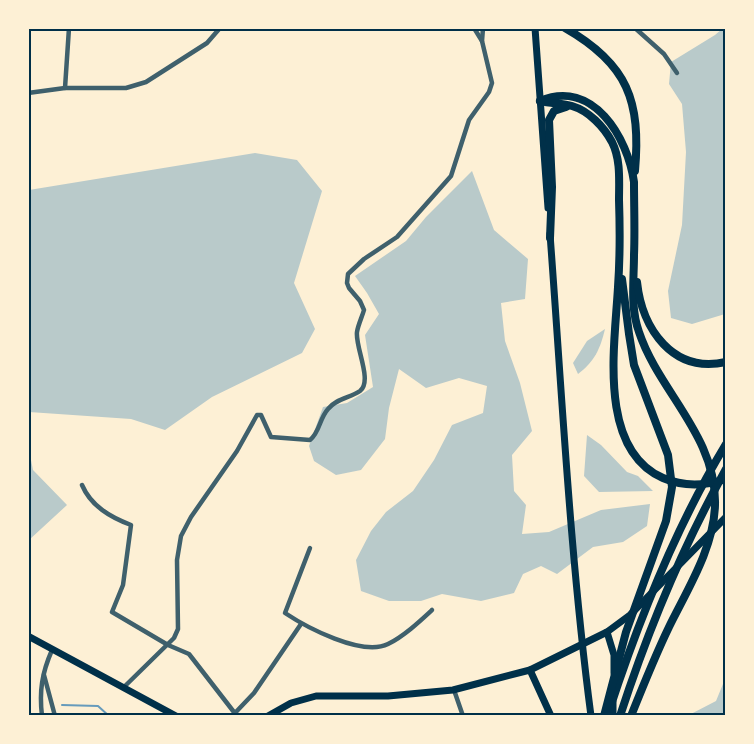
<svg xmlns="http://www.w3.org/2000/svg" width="754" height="744" font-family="'PT Sans Narrow',sans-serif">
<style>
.green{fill:#b9caca}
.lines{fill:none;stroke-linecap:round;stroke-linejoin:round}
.stream{stroke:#669bbc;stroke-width:2}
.minor{stroke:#3f606c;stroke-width:4.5}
.primary{stroke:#003049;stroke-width:7}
.trunk{stroke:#003049;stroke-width:7}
.motorway{stroke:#003049;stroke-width:8}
.neatline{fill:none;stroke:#003049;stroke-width:2}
</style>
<rect width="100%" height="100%" fill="#fdf0d5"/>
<g class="green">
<polygon points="722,29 725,29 725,314 692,324 671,318 668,291 682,225 686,152 682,104 669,84 671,62 715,35"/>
<polygon points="255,153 297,160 322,191 294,283 315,329 302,353 212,397 165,430 131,419 29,412 29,190"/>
<polygon points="472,171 494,230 528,259 525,299 501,303 505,341 520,383 532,431 512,455 514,491 526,505 522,534 549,532 601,510 650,504 647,526 623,542 593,547 557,574 541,566 523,574 514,593 481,601 442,594 421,601 389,601 361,591 356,560 371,531 386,512 413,491 434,460 452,425 483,413 487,386 459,378 426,388 399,369 389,408 385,439 361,470 336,475 314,461 309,446 323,407 347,403 373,387 365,335 379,314 367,293 355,276 406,241 426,217"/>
<path d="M605,329C600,349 595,361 578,374L573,363L587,341Z"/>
<polygon points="587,435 601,445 627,472 638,476 653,491 599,492 584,476"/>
<polygon points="28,445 33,470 67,505 29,540"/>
<polygon points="725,679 725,715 689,715 716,701"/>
</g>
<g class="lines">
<polyline class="stream" points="62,705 98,706 109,716"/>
<g class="minor">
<polyline points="474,28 482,41"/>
<polyline points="635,28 664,54 677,73"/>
<polyline points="65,88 69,28"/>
<polyline points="28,93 65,88 126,88 146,82 207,43 220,28"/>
<path d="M82,485C91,506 110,517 131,525L123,585L112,612L168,645L189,654L237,716"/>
<path d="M310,548L285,613C306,627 362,657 388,644C404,636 419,622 432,610"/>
<polyline points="44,675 55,716"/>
<path d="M124,687L174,638L178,629L177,560L181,536L191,517L237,451L257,415H261L271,437L310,440C320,432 319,419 328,409C337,398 350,398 360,391C373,381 355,347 357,332C358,325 362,317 364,310L360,301L349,288L347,283L348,274L364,259L397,237L451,176L469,120L489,92L492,83L482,41L483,28"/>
<polyline points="454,690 463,716"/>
<polyline points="235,713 254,693 301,624"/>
<path d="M42,716C39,691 42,673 52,650"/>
</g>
<g class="primary">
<polyline points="28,636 176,716"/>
<polyline points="268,716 291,703 316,696 388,696 453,690 530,670 607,632 630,615 726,517"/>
</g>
<g class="trunk">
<polyline points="535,28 548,208"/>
<path d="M550,234C562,394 570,556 591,716"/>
<polyline points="607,632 614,655 614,673"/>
<polyline points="530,670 551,716"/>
<polyline points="613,716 613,702"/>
</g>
<g class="motorway">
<path d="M565,28C628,64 641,101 635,171"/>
<path d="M540,101C593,78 628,138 634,182C634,207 635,231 634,255C634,281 630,307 639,332C659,392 717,436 715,505C714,548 687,590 669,627C655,656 643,686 631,716"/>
<path d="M540,101C551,104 562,103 572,106C589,111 604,127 612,142C621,160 619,181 619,200C620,229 620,258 618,287C615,344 597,449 663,478C684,487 705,486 726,479"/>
<polyline points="550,238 552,187 549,120 554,111 566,107"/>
<path d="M637,282C642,329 673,374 726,362"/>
<path d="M609,711C639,619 675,528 726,444"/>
<polyline points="604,716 626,632 666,521 672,487 668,455 634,365 629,334 622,279"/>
<path d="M620,716C648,630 682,548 726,469"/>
</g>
</g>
<rect width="754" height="744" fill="none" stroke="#fdf0d5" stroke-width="60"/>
<rect x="30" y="30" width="694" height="684" class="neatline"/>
</svg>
